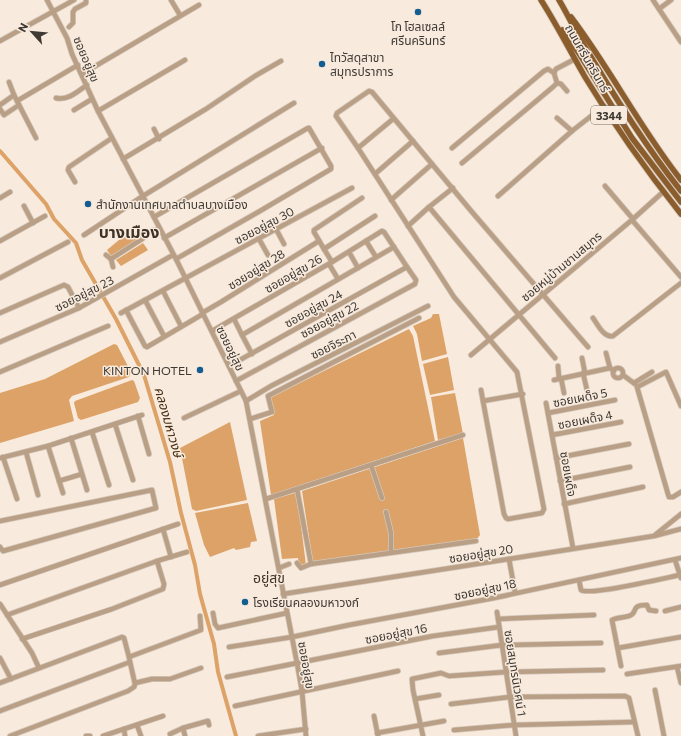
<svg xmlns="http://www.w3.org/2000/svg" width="681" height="736" font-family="Commissioner,'Noto Sans Thai',sans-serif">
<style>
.water{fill:#dda267}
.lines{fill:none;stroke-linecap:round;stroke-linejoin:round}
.canal{stroke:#dda267;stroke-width:4}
.minor-casing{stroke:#d3c7ba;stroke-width:6}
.major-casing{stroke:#d3c7ba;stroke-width:7}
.minor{stroke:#b99f86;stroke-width:4.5}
.major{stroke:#8b5d2d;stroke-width:5.5}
.poi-dot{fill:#145d91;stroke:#f8eadc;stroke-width:1.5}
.labels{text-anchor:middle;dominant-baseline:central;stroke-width:3;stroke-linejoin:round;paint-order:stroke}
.shield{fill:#f8eadc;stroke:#766e66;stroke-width:1}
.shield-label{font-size:11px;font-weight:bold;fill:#3e3933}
.poi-label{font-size:12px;fill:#3e3933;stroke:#f8eadc;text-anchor:start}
.street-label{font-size:12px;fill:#3e3933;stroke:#f8eadc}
.water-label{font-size:13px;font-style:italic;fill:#442c11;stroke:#f8eadc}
.quarter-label{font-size:14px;fill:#3e3328;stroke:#f8eadc}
.district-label{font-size:16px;font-weight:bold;fill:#3e3328;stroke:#f8eadc}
</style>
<rect width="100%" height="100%" fill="#f8eadc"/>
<g class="water">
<polygon points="135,231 140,238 111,256 107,250 119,240"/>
<polygon points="143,243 148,250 121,266 116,260"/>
<polygon points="433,314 439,314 447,354 422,361 417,334 413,326 431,318"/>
<polygon points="409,329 413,336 435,441 271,495 260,421 274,415 269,398"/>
<polygon points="114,344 117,345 131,372 129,377 72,396 69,400 74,421 0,443 0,393 45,379"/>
<polygon points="448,357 454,390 430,395 423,364"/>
<polygon points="132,380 134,381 140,398 138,402 81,420 78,418 74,403 75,401"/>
<polygon points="455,393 463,434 438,440 431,397"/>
<polygon points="230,422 247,500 196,511 192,509 180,448"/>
<polygon points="463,438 480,535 476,540 313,564 302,491"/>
<polygon points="295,493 297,494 306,565 299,565 298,558 282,559 274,499"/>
<polygon points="248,503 257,541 251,542 250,547 236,550 234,548 210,557 204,545 195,513"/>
</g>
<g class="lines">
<polyline class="canal" points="0,151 46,204 54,219 76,243 82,260 116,319 144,375 170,462 181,513 195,565 200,594 214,644 218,672 236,736"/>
<g class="minor-casing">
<g id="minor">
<polyline points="47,0 67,38 72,54 98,111 176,259 246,401 297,663 302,691 306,736"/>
<polyline points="171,0 180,15"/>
<polyline points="653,0 681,42"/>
<polyline points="659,9 671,0"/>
<polyline points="69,27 73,23 73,12 75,9 86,3 86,0"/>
<polyline points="0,41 74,0"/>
<polyline points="82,74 199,5"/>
<polyline points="9,82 14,95 36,138"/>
<polyline points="557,83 561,84 567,91"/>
<path d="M56,98C68,101 78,91 87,85"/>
<polyline points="17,101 78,65"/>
<polyline points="0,105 14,95"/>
<polyline points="0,109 4,115 19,105"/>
<polyline points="74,110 92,99"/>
<polyline points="98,111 185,60"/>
<polyline points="557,118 572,131"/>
<polyline points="154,129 159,139"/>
<polyline points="358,148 393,119"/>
<polyline points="452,148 544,71 548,69 554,73"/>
<polyline points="123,159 206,109 255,76 281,61"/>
<polyline points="462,163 553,87 557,83 554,73 556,69 575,59"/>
<polyline points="375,174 413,141"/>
<polyline points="75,182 68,170 69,167 112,138"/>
<polyline points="605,186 633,219"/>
<polyline points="498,196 572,131 604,106"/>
<polyline points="0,198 10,192"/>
<polyline points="362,198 314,230 314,232 324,249 375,216"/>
<polyline points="391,200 432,164"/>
<polyline points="24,206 33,223"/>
<polyline points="429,207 453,188"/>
<polyline points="154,217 308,128 309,128 331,166 331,169 260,211 176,259"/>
<polyline points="632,220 681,277"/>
<polyline points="408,226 429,207 555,358"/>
<polyline points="276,229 284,244"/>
<polyline points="84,235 143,196 294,103"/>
<polyline points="164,238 322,148"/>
<polyline points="259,239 268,255"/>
<polyline points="0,241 45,216"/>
<polyline points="366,241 376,257"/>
<polyline points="324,249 332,262"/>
<polyline points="349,252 358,268"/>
<polyline points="106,255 111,259 113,267"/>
<polyline points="111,259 142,239 151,231 159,229"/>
<polyline points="329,264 338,279"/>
<polyline points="0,278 68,242"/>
<polyline points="163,291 181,326"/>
<polyline points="145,300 164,336"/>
<polyline points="126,310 145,346 147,347 203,314"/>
<polyline points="0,313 64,285 68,287 79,308"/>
<polyline points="121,313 352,188"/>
<polyline points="202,313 221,302 319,241"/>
<path d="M593,318C598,325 604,338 613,336L681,283"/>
<polyline points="234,319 242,335 394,247"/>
<polyline points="212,331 332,262 382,231 384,232 407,267 416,280 415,284 236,381"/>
<polyline points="242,335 252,354"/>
<polyline points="0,342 79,308 173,255"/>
<polyline points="606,353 610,368"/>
<polyline points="471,355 633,219 663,192"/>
<polyline points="582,358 585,373"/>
<polyline points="229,366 407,267"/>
<polyline points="558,366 559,378"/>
<circle cx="618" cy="373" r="5"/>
<polyline points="0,372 108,326"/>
<polyline points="583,373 587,390"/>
<polyline points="623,375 635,384"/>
<polyline points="561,378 564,393"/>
<polyline points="554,380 610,368 614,371"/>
<polyline points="634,383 652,372"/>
<polyline points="481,390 483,401"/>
<polyline points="523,394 483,401 504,514 506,518 508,519 542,513 544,509 517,372 454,297 358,148 336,116 337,113 369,91 372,92 472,212 588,347"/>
<polyline points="246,401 271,386 428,306"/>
<polyline points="546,403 573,548"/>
<polyline points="681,406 666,372 637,387 668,494 669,497 673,497 681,492"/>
<polyline points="548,413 615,400"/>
<polyline points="138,416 149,454"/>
<polyline points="184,418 241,391"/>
<polyline points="250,419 272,412 268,396 419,318"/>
<polyline points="115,424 133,480"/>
<polyline points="92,432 109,485"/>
<polyline points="552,435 621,422"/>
<polyline points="71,438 87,490"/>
<polyline points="48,446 63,493"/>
<polyline points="26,452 38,495"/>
<polyline points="3,457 17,499"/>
<polyline points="0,458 48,446 142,415"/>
<polyline points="556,458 629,444"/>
<polyline points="371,465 382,498"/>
<polyline points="59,481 82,474"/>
<polyline points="560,481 630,467"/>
<polyline points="297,489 311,564 476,541"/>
<polyline points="266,499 463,435"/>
<polyline points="564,504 643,487"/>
<polyline points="386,512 391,533 391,552"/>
<polyline points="0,521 152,490 156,508 3,551 0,547"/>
<polyline points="163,529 171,557"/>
<polyline points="655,535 681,514"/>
<polyline points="509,559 515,592"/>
<polyline points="675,560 681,578"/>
<polyline points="297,563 301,568 311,564"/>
<polyline points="279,568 289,564"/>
<path d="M579,580L581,590C589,596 665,578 680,575"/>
<polyline points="0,585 178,524"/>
<polyline points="283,594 509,559 654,536 681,529"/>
<polyline points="0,604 32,653 39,668"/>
<polyline points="665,611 681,607"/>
<polyline points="497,612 516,736"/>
<polyline points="213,613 215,624 218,628 287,613"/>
<polyline points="7,615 157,561 187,552"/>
<polyline points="498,619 594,615"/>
<polyline points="22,639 112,609 163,589 164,584 157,561"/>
<polyline points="229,647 292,637 349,625 494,598 681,558"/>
<polyline points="618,648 681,637"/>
<polyline points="439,653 502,645 601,643"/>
<polyline points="0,658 11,679"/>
<path d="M621,666L612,620C617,617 623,618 629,616C639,613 629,605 647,605L649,610L656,611"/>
<polyline points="677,667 681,683"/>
<polyline points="627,674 681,666"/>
<polyline points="227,677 433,636 499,627"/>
<polyline points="0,683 122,637 124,638 129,657"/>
<polyline points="135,683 152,679 170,679 201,668"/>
<polyline points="655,690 664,736"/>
<polyline points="415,699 439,695"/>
<polyline points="451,704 510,697 625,696 629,698 638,736"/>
<polyline points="235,706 398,671"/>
<polyline points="0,711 130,662 129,657 201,630 200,616"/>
<polyline points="374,716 378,736"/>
<polyline points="137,725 141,736"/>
<polyline points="124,729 125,736"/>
<polyline points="454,730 514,725 634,722"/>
<polyline points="377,733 444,721"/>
<polyline points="170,734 183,728"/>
<polyline points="10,736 128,691 134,687 135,684 130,662"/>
<polyline points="86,736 90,736"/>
<polyline points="103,736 163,716"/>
<polyline points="185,736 183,728 208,721 209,725"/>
<polyline points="258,736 306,729"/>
<polyline points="423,736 413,690 412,679 441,673 449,676 506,672 603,670"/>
</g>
</g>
<g class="major-casing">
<g id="major">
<path d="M541,0C557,25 570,51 585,77C614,125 646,170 681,214"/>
<path d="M559,0C567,13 573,27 581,40C612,93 643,143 681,191"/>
<path d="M571,17C611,70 640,128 681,180"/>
<polyline points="562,30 580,55 632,138 681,202"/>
</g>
</g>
<use href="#minor" class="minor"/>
<use href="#major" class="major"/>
</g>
<g class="poi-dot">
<circle cx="418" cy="12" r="4"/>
<circle cx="322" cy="64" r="4"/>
<circle cx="88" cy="204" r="4"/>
<circle cx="200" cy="370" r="4"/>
<circle cx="245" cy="602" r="4"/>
</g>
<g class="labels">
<rect class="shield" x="591" y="106" width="36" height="18" rx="3"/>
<g class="shield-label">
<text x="609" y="115">3344</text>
</g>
<g class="poi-label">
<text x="418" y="26" text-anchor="middle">โก โฮลเซลล์<tspan x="418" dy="14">ศรีนครินทร์</tspan></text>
<text x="330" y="57">ไทวัสดุสาขา<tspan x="330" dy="14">สมุทรปราการ</tspan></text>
<text x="96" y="204">สำนักงานเทศบาลตำบลบางเมือง</text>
<text x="192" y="370" text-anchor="end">KINTON HOTEL</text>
<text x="253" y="602">โรงเรียนคลองมหาวงก์</text>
</g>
<g class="street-label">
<text transform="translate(588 58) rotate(60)">ถนนศรีนครินทร์</text>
<text transform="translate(87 59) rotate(67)">ซอยอยู่สุข</text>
<text transform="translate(264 225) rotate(-28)">ซอยอยู่สุข 30</text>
<text transform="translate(561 266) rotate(-40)">ซอยหมู่บ้านชานสมุทร</text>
<text transform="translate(256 269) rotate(-32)">ซอยอยู่สุข 28</text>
<text transform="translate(293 273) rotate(-30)">ซอยอยู่สุข 26</text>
<text transform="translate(84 293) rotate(-27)">ซอยอยู่สุข 23</text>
<text transform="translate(313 308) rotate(-29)">ซอยอยู่สุข 24</text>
<text transform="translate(329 319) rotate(-28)">ซอยอยู่สุข 22</text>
<text transform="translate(333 344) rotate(-27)">ซอยจิระภา</text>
<text transform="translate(231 348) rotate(64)">ซอยอยู่สุข</text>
<text transform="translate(580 397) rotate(-11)">ซอยเผด็จ 5</text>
<text transform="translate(585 419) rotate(-11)">ซอยเผด็จ 4</text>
<text transform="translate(569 474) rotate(80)">ซอยเผด็จ</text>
<text transform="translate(481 553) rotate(-9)">ซอยอยู่สุข 20</text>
<text transform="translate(485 589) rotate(-12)">ซอยอยู่สุข 18</text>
<text transform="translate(396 633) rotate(-11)">ซอยอยู่สุข 16</text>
<text transform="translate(307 665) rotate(80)">ซอยอยู่สุข</text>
<text transform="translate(516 673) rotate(81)">ซอยสมุทรนิเวศน์ 1</text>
</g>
<g class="water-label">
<text transform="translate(169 422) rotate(74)">คลองมหาวงษ์</text>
</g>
<g class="quarter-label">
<text x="269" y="577">อยู่สุข</text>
</g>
<g class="district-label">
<text x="129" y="231">บางเมือง</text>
</g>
</g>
<g transform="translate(32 32) rotate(297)" stroke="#f8eadc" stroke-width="3" paint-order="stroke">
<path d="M0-3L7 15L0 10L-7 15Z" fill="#3e3933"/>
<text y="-6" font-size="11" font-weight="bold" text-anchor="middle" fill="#3e3933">N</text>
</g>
</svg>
